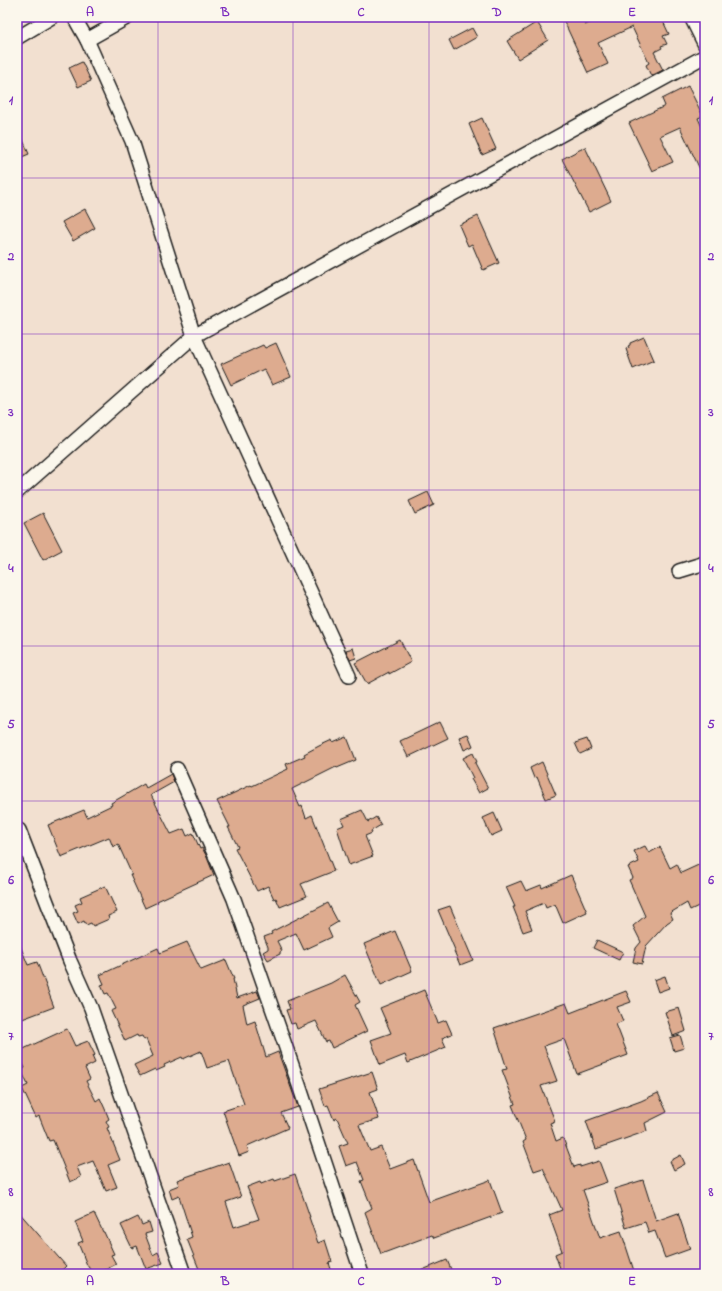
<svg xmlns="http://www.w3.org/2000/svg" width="722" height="1291" font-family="'Indie Flower',sans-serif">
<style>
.building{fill:#ddab8f;stroke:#1c1c1c}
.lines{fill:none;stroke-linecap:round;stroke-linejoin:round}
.street-casing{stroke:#1c1c1c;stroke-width:16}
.street{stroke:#fbf7ec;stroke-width:13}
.grid{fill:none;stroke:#7b2cbf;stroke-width:1;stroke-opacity:0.55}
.neatline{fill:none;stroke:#7b2cbf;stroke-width:1.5}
.grid-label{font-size:13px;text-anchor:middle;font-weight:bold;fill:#7b2cbf}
</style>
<rect width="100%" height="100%" fill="#f2e0d0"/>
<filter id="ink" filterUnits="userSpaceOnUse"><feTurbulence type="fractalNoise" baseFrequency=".025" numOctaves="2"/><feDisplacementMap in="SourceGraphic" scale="8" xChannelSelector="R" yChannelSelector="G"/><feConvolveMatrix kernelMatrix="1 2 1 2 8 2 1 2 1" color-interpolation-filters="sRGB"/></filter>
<g filter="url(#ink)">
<g class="building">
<polygon points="562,17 581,17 585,25 603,17 661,17 669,34 663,36 667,44 661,46 662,48 654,52 663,70 651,76 646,65 649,63 632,27 598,43 608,64 588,73"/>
<polygon points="537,22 548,40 518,59 507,41"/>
<polygon points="472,28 477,37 454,50 449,40"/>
<polygon points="82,62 91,81 78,87 69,68"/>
<polygon points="688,86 703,116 698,118 705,134 705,180 680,127 660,136 673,162 652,171 629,123 665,106 662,99"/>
<polygon points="482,118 496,149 482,155 469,124"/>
<polygon points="17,126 29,154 17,159"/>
<polygon points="585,147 611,201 589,212 562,159"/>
<polygon points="85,209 95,228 73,241 62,222"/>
<polygon points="478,216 499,263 483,270 472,244 468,246 459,225"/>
<polygon points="644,337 654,360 633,369 626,349 629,348 628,346 630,345 630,343"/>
<polygon points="276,343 291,377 272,385 264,369 231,385 221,364 263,345 265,348"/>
<polygon points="428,492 434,505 415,514 409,501"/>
<polygon points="43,513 62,550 43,560 24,523"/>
<polygon points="400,640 411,662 389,674 389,672 367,684 355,663"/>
<polygon points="353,648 356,658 350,660 346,650"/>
<polygon points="440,722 448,738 408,757 400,741"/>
<polygon points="468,734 473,746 464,750 459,737"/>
<polygon points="347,737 356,760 337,768 336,767 292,789 300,807 302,806 306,818 312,815 334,871 301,884 307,896 280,907 276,898 274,899 268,886 257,891 235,848 238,847 228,827 230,827 217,801 251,785 252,786 288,769 286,764 305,756 304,754 319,746 332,740 333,743"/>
<polygon points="587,739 591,749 580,754 575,743"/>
<polygon points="473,753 477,762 475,763 488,788 479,793 471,779 473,778 463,758"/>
<polygon points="542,762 556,795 546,799 537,777 534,778 530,768"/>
<polygon points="171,774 174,782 151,795 171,834 184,829 187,836 193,833 200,849 202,848 206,855 214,875 157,901 158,902 145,908 130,875 132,875 118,844 113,847 109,837 61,857 48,825 84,810 87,817 112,805 111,803 144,784 146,788"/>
<polygon points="362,810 368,822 376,817 381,825 371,831 372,833 365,836 373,856 349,865 337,828 344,825 341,819"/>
<polygon points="494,813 502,831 491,836 483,818"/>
<polygon points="645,846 649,853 660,847 670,868 677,864 681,873 705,862 705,903 690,910 687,903 670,913 673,919 667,923 646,946 642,964 633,962 636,948 641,942 633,926 645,916 629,880 633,878 628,867 639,862 634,851"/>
<polygon points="571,875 587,912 563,923 555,904 546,908 544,903 525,911 532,929 523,932 513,907 515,907 506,887 521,881 526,891 541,885 542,888"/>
<polygon points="105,886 117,912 108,916 109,919 93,926 91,923 86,925 84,921 78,924 73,913 78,911 75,905 82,902 80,897"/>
<polygon points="328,903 338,922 328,928 332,937 304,950 296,933 277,941 282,951 280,952 280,954 268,960 263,952 268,949 268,947 264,937 272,934 271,932"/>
<polygon points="450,906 473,960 460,965 454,951 455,950 438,910"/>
<polygon points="395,931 412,971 381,985 364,944"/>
<polygon points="17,938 28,965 37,962 54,1007 17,1021"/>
<polygon points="597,940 623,952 619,960 593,948"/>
<polygon points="187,942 201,970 226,960 234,979 233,979 237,998 257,991 260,998 243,1005 247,1024 255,1021 266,1057 278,1052 298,1107 281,1113 288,1128 247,1146 249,1152 239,1156 223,1111 244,1104 229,1061 207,1068 201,1051 183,1059 182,1057 164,1065 165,1067 156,1071 155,1069 140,1076 134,1065 153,1056 146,1039 144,1040 142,1036 138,1037 137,1035 125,1041 111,1011 116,1009 108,993 105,994 101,985 104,984 100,975 158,948 160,953"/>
<polygon points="345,975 360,1002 355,1005 367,1031 332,1048 329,1041 326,1042 316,1021 297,1029 295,1023 291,1024 286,1010 290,1009 287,1001 331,983"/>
<polygon points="665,976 669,988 658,992 654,980"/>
<polygon points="424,990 438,1023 446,1020 452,1034 442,1038 446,1047 408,1063 405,1055 380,1065 371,1040 391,1033 380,1008"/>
<polygon points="626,991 631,1002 617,1007 623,1021 616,1024 628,1055 577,1074 564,1039 544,1046 557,1081 541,1086 555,1121 550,1123 556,1141 563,1138 574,1167 580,1165 580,1167 599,1161 607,1182 583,1190 600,1238 621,1231 635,1274 562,1274 555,1254 562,1251 549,1215 562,1210 543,1168 534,1171 523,1142 526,1140 512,1105 515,1104 502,1070 507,1069 494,1028 566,1003 570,1013"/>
<polygon points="679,1008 686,1031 673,1036 665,1012"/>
<polygon points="67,1029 75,1046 88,1041 95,1055 92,1056 95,1063 85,1068 90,1079 86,1081 96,1101 100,1098 105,1109 109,1119 106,1121 109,1127 107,1128 120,1160 108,1165 117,1187 106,1191 93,1161 77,1167 81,1177 70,1182 53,1140 49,1141 39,1116 36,1118 22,1088 28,1085 21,1070 25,1068 17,1052"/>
<polygon points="680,1035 684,1048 674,1051 670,1038"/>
<polygon points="372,1072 378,1089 370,1092 379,1119 359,1125 370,1151 381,1147 390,1169 414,1160 429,1202 490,1180 502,1213 434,1238 432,1235 381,1254 365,1212 372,1208 361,1181 364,1180 357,1162 346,1166 339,1146 348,1143 337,1118 334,1120 328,1105 325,1106 319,1089"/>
<polygon points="658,1093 667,1112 645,1123 647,1131 596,1149 586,1121 641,1101"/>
<polygon points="681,1155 685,1164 674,1170 670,1161"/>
<polygon points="229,1162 241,1197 226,1202 234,1227 259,1219 247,1187 260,1182 261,1184 274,1179 275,1181 295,1174 310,1217 309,1217 318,1243 325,1240 332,1262 329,1263 332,1272 326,1274 201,1274 187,1239 192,1237 179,1196 172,1199 169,1189 179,1185 177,1180"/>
<polygon points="643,1180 656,1221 678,1213 690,1249 665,1258 655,1231 649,1233 645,1222 626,1228 614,1189"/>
<polygon points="17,1210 66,1266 58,1274 17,1274"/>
<polygon points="94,1213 103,1232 104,1232 114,1254 111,1255 116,1264 98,1274 93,1274 87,1265 78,1243 83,1241 75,1222"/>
<polygon points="138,1217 142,1225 149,1222 152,1232 145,1234 153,1255 158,1252 163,1263 146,1269 137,1246 132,1248 121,1225"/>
<polygon points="447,1260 453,1274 415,1274 415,1273"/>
</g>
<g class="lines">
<g class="street-casing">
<g id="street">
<polyline points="74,17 87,40 132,141 194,336 349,676"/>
<polyline points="691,17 705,45"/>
<polyline points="17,38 52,17"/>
<polyline points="87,40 128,17"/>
<polyline points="17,492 194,336 369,240 705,56"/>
<polyline points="679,571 705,563"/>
<polyline points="177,769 234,899 299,1085 362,1274"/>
<polyline points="19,830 70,961 91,1008 184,1274"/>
</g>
</g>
<use href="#street" class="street"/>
</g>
</g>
<path class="grid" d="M158,17V1274M293,17V1274M429,17V1274M564,17V1274M17,178H705M17,334H705M17,490H705M17,646H705M17,801H705M17,957H705M17,1113H705"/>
<rect width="722" height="1291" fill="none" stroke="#fbf7ec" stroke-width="44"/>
<rect x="22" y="22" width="678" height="1247" class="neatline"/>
<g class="grid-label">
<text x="90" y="16">A</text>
<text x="225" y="16">B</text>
<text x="361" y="16">C</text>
<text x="497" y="16">D</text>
<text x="632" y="16">E</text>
<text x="11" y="104">1</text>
<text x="711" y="104">1</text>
<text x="11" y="260">2</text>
<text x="711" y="260">2</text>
<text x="11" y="416">3</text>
<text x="711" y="416">3</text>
<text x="11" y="572">4</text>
<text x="711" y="572">4</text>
<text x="11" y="728">5</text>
<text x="711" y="728">5</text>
<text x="11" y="884">6</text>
<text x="711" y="884">6</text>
<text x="11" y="1040">7</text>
<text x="711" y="1040">7</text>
<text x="11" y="1196">8</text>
<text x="711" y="1196">8</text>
<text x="90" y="1285">A</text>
<text x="225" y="1285">B</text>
<text x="361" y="1285">C</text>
<text x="497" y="1285">D</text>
<text x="632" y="1285">E</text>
</g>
</svg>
